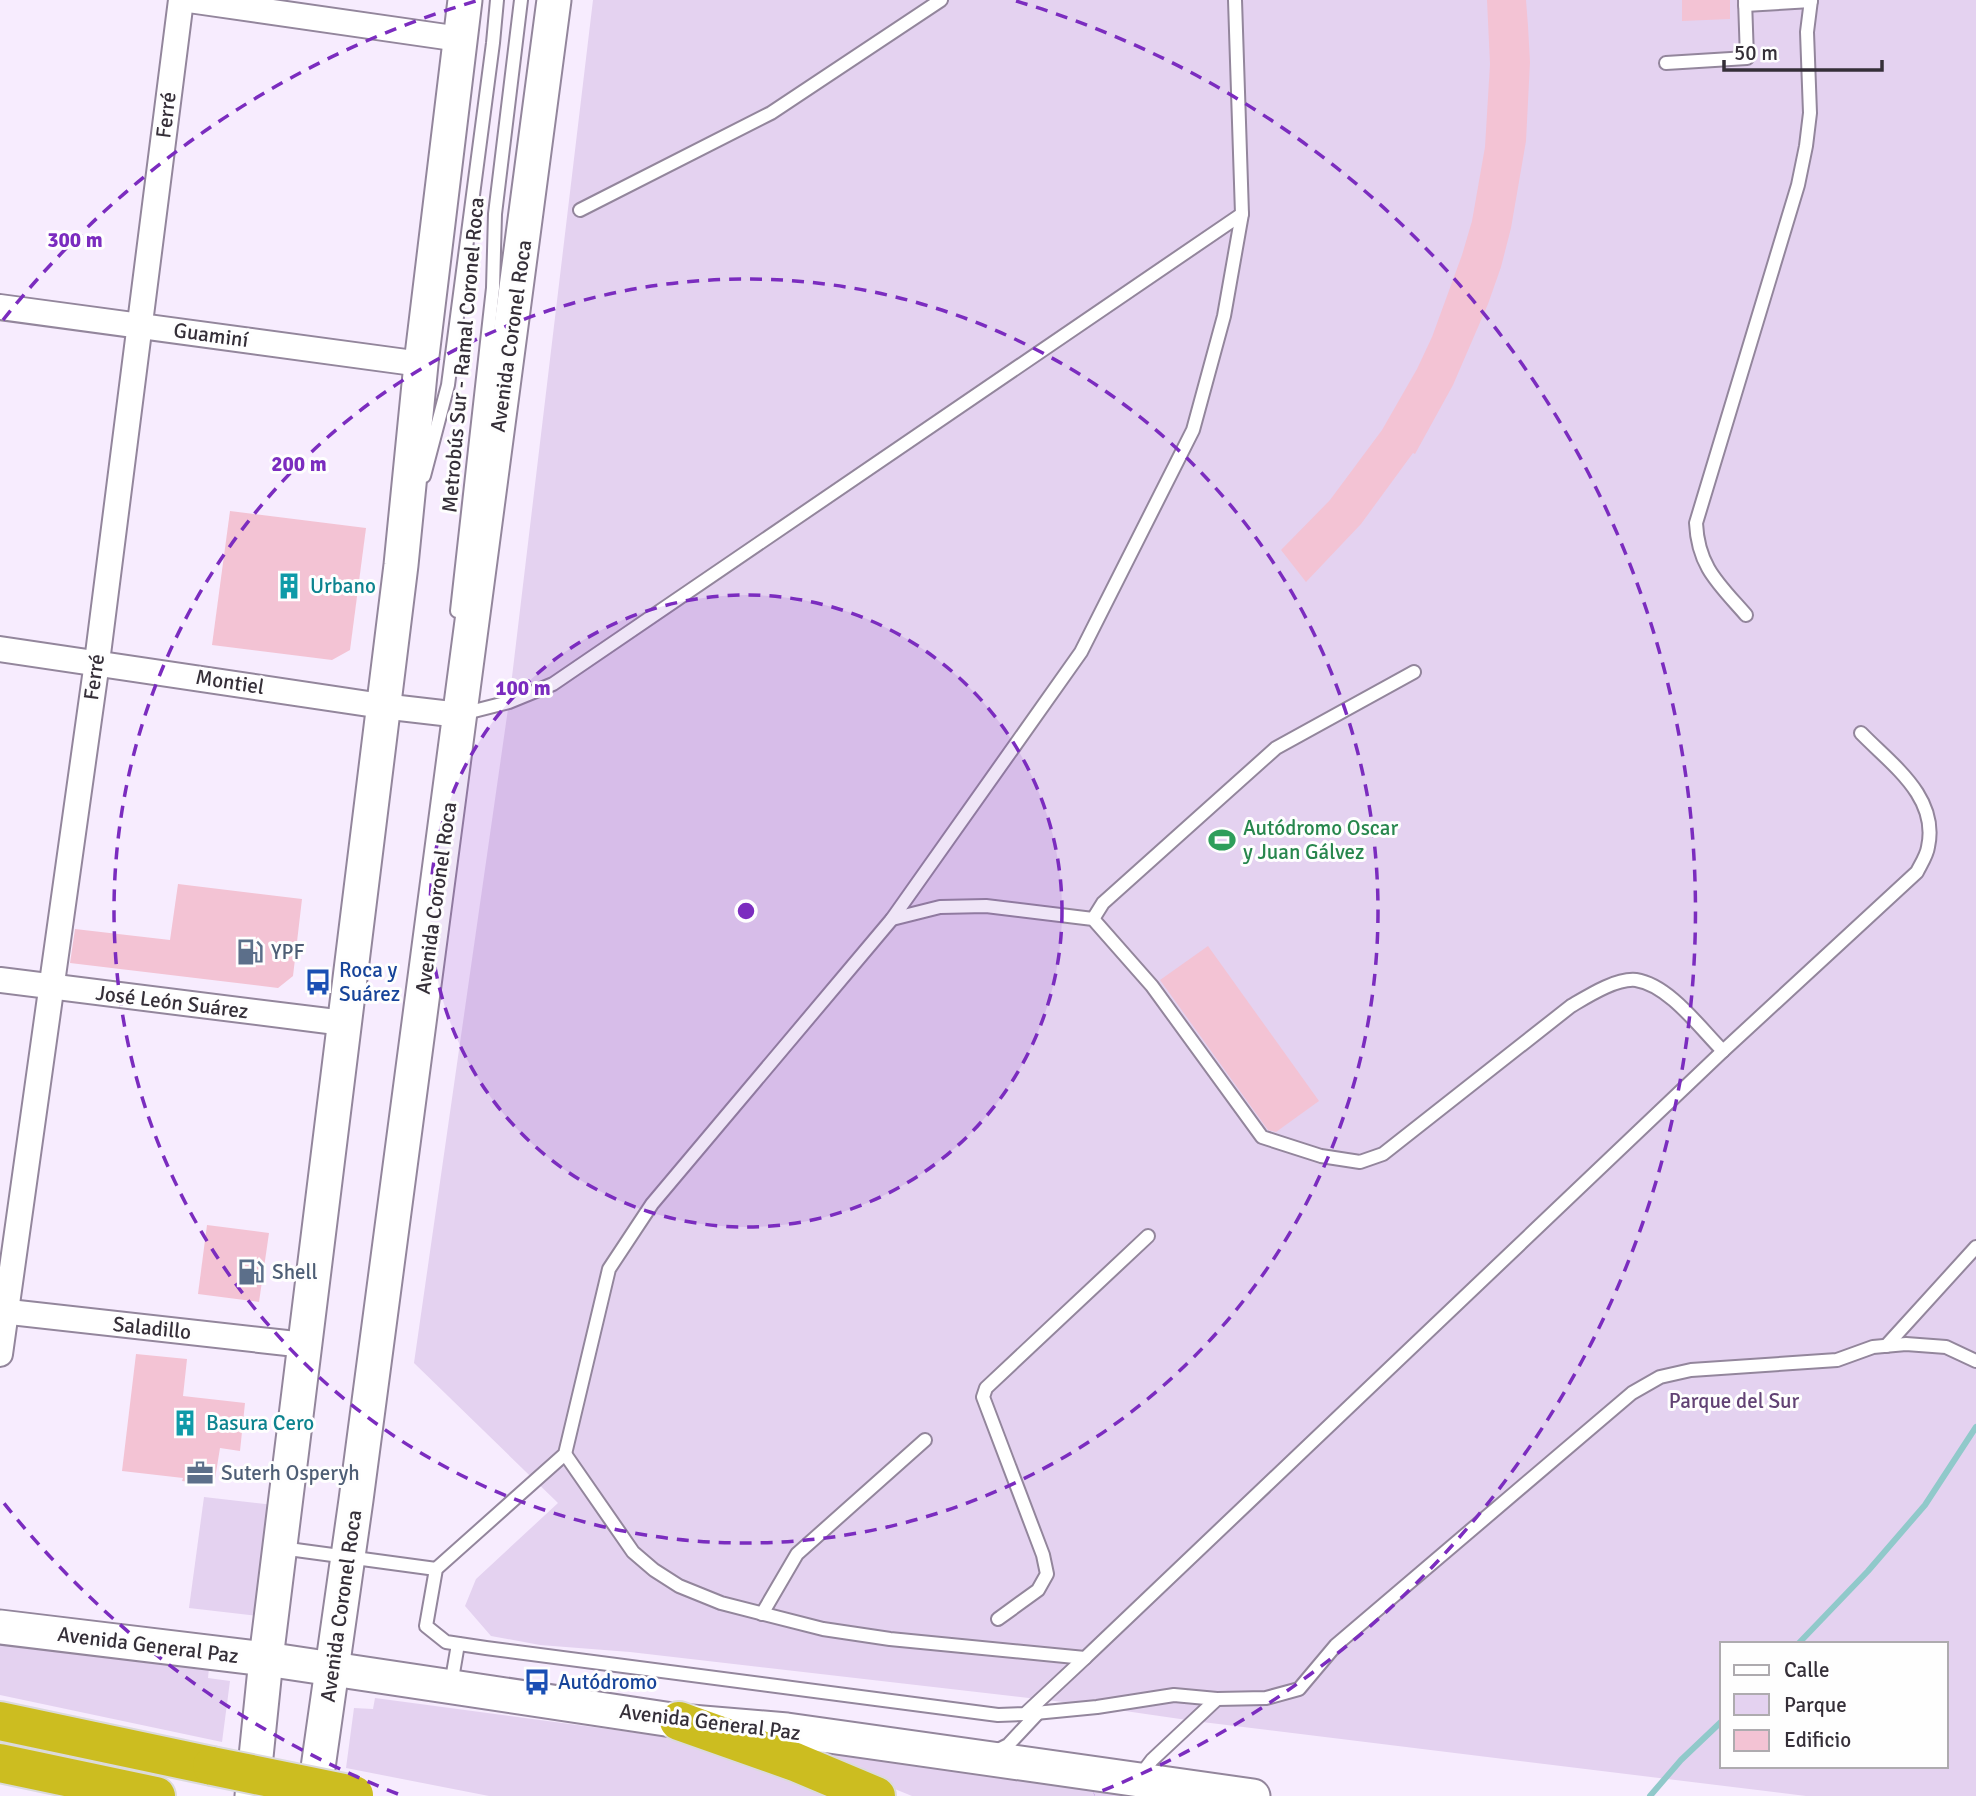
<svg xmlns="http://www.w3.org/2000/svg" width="1976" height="1796" font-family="Signika,sans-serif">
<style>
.green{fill:#e4d2f0;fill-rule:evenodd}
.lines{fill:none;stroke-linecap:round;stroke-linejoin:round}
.stream{stroke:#90c9ca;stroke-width:6}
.building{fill:#f3c3d4}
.lane-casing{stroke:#93869c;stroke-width:16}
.street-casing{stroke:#93869c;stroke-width:28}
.secondary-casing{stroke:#93869c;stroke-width:37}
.highway-casing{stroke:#dbdadb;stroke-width:42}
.lane{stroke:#fff;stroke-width:12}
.street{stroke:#fff;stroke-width:24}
.secondary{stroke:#fff;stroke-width:33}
.highway{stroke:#ccbd20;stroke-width:38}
.highway-bridge-casing{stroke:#dbdadb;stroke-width:42;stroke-linecap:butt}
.highway-bridge{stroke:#ccbd20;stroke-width:38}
.ring{fill:none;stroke:#7b2cbf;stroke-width:3.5;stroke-dasharray:12 9}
.labels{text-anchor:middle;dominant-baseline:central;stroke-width:6;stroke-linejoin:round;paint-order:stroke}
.street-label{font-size:21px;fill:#352f38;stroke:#fefefe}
.culture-label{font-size:21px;fill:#0d838f;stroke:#fefefe;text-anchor:start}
.leisure-label{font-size:21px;fill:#27864d;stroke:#fefefe;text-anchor:start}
.service-label{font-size:21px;fill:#4e5e75;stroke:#fefefe;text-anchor:start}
.transit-label{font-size:21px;fill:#164399;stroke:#fefefe;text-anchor:start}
.park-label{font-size:21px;fill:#624274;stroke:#fefefe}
.centre{fill:#7b2cbf;stroke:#fefefe;stroke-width:3.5}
.ring-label{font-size:21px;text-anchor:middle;font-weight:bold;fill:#7b2cbf;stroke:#fefefe;stroke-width:6;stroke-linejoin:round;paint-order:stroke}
</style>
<rect width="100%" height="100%" fill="#f7ecfe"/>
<g class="green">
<path d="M593,0H1976V1796H1806L1194,1721L1063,1702L630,1652L540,1645L491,1636L465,1606L476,1579L558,1503L414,1363L509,702ZM1722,1644H1946V1766H1722Z"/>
<polygon points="204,1497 274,1505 259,1616 189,1608"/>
<polygon points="0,1641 209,1668 208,1678 230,1681 222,1742 0,1695"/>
<polygon points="375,1698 705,1742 861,1796 489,1796 346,1768 354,1708 373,1709"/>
<polygon points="776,1741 1191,1796 912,1796"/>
</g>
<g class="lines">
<g class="stream">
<polyline points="1798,1644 1868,1571 1925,1505 1976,1427"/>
<polyline points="1650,1796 1681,1760 1722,1721"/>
</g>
</g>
<g class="building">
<polygon points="1487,0 1526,0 1528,26 1530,62 1526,141 1511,228 1501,267 1488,304 1453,385 1415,454 1413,453 1361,524 1306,582 1281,550 1330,500 1382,430 1417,369 1432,337 1462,255 1472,221 1485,147 1490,64"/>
<polygon points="1682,0 1730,0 1730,19 1682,21"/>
<polygon points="230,511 366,528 350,650 332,660 212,645"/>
<polygon points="178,884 302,899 293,976 278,988 70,963 75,929 170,940"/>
<polygon points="1208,946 1319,1101 1276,1132 1268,1130 1160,980"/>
<polygon points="207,1225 269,1233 259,1302 198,1294"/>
<polygon points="136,1354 187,1359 183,1396 245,1403 240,1451 220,1448 214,1485 182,1481 183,1478 122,1471"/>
</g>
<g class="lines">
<g class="lane-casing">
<g id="lane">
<polyline points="1745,5 1811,1"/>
<polyline points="1666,63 1747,58 1745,0"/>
<polyline points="580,210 771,113 941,0"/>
<polyline points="424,476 448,385 493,43 497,0"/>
<polyline points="457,611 493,288 495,214 521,0"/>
<path d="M1746,615C1719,584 1698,567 1696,523L1798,185L1806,146L1810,113L1807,32L1811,0"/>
<polyline points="462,714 509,702 553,684 1242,214"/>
<path d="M892,919L940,907L986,906L1093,919L1152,986L1262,1137L1321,1156L1360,1162L1383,1154L1571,1006C1588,996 1616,978 1636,980C1669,985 1700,1028 1723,1051"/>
<polyline points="1093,919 1103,903 1276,748 1414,672"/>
<polyline points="1886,1346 1976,1247"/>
<path d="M565,1454L633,1552L654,1570L679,1586L721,1603L823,1629L890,1639L1085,1658L1723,1051L1917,872C1921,864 1927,855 1928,847C1939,797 1892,765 1861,733"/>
<polyline points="281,1548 436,1569"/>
<polyline points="762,1614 797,1554 925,1440"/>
<polyline points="998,1619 1038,1590 1047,1574 1043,1555 983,1397 986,1388 1148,1236"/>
<polyline points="1085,1658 1025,1714 998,1715 486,1648 446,1642 426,1626 436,1569 565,1454 609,1269 652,1204 892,919 1081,652 1193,430 1224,316 1242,214 1235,0"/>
<polyline points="451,1685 458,1644"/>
<polyline points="1025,1714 1097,1707 1174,1695 1217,1699 1266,1698 1299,1689 1336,1645 1632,1393 1660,1377 1691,1370 1837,1360 1873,1347 1906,1344 1946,1347 1976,1361"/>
<polyline points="994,1752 1008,1745 1038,1713"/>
<polyline points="1139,1777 1152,1760 1217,1699"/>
</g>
</g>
<g class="street-casing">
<g id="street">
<polyline points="189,0 460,39"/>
<polyline points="0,307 421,364"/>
<polyline points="0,649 382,706 460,715"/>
<polyline points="0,980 344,1023"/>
<polyline points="0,1311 305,1345"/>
<polyline points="0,1354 97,662 181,0"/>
</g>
</g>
<g class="secondary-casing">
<g id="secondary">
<polyline points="0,1627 266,1659 679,1721 787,1730 1253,1796"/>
<polyline points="252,1796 266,1659 401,565 421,364 465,0"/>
<polyline points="314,1796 356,1500 554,0"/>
</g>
</g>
<g class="highway-casing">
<g id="highway">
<polyline points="0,1721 212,1766"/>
<polyline points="679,1721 795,1762 876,1796"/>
<polyline points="0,1763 156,1796"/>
</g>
</g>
<use href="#lane" class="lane"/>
<use href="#street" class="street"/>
<use href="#secondary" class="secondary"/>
<use href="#highway" class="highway"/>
<g class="highway-bridge-casing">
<polyline id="highway-bridge" points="212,1766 354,1795"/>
</g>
<use href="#highway-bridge" class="highway-bridge"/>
</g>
<circle cx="746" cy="911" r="316" fill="#7b2cbf" fill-opacity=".12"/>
<g class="ring">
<circle cx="746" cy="911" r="316"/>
<circle cx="746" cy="911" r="632"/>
<path d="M398 1794A949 949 0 0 1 3 1502M3 320A949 949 0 0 1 476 1M1016 1A949 949 0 0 1 1094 1794"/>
</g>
<defs>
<g id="building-bare" transform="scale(2.1)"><path d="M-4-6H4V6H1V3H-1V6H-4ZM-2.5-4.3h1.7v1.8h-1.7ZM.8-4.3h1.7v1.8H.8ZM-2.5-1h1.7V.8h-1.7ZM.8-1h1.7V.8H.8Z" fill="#0f9aa8" stroke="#fefefe" stroke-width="2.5" paint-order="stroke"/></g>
<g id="stadium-bare" transform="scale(2.1)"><path d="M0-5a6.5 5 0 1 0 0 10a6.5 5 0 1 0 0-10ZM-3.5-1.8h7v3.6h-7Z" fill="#2e9e5b" stroke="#fefefe" stroke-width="2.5" paint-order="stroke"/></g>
<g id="fuel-bare" transform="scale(2.1)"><path d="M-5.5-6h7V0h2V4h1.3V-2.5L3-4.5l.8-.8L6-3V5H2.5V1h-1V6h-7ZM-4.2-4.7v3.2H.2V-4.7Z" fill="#5c6f8a" stroke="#fefefe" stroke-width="2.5" paint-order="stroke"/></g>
<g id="bus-bare" transform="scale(2.1)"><path d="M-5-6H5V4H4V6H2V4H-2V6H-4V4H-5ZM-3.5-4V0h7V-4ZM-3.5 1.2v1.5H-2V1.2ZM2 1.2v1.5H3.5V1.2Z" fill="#1a4fb4" stroke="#fefefe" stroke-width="2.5" paint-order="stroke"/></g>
<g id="office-bare" transform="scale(2.1)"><path d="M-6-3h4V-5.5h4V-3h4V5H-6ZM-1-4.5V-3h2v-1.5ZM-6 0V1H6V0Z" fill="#5c6f8a" stroke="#fefefe" stroke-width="2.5" paint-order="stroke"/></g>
</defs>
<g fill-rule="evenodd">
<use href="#building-bare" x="289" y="586"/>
<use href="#stadium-bare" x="1222" y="840"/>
<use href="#fuel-bare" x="250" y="952"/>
<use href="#bus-bare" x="318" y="982"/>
<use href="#fuel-bare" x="251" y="1272"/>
<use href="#building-bare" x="185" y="1423"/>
<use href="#office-bare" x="200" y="1473"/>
<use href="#bus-bare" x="537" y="1682"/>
</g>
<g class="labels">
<g class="street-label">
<text transform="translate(166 115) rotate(-83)">Ferré</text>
<text transform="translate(211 335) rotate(8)">Guaminí</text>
<text transform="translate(511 336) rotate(-82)">Avenida Coronel Roca</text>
<text transform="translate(463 355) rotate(-85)">Metrobús Sur - Ramal Coronel Roca</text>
<text transform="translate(94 677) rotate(-82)">Ferré</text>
<text transform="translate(230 682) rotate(9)">Montiel</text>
<text transform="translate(436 898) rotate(-82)">Avenida Coronel Roca</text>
<text transform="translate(172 1002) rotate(7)">José León Suárez</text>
<text transform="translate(152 1328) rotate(6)">Saladillo</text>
<text transform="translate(341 1606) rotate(-82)">Avenida Coronel Roca</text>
<text transform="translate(148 1645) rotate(7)">Avenida General Paz</text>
<text transform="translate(710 1722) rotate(7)">Avenida General Paz</text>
</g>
<g class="culture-label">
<text x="310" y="586">Urbano</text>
<text x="206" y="1423">Basura Cero</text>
</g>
<g class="leisure-label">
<text x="1243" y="828">Autódromo Oscar<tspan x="1243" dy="24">y Juan Gálvez</tspan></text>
</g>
<g class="service-label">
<text x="271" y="952">YPF</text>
<text x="272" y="1272">Shell</text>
<text x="221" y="1473">Suterh Osperyh</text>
</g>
<g class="transit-label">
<text x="339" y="970">Roca y<tspan x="339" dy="24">Suárez</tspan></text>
<text x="558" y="1682">Autódromo</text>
</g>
<g class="park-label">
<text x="1734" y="1401">Parque del Sur</text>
</g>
</g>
<circle cx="746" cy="911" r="10" class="centre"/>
<g class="ring-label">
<text x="75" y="247">300 m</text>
<text x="299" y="471">200 m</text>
<text x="523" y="695">100 m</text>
</g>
<rect x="1720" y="1642" width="228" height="126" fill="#fefefe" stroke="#aeabaf" stroke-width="2"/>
<rect x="1734" y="1665" width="35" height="10" fill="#ffffff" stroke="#aeabaf" stroke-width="2"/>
<text x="1784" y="1677" font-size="21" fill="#352f38">Calle</text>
<rect x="1734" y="1694" width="35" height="21" fill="#e4d2f0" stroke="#aeabaf" stroke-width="2"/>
<text x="1784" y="1712" font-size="21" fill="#352f38">Parque</text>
<rect x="1734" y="1730" width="35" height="21" fill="#f3c3d4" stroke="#aeabaf" stroke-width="2"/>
<text x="1784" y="1747" font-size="21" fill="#352f38">Edificio</text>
<path d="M1724 60v10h158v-10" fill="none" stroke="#352f38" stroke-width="3.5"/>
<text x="1734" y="60" font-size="21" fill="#352f38" stroke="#fefefe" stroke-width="5" paint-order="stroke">50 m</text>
</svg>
